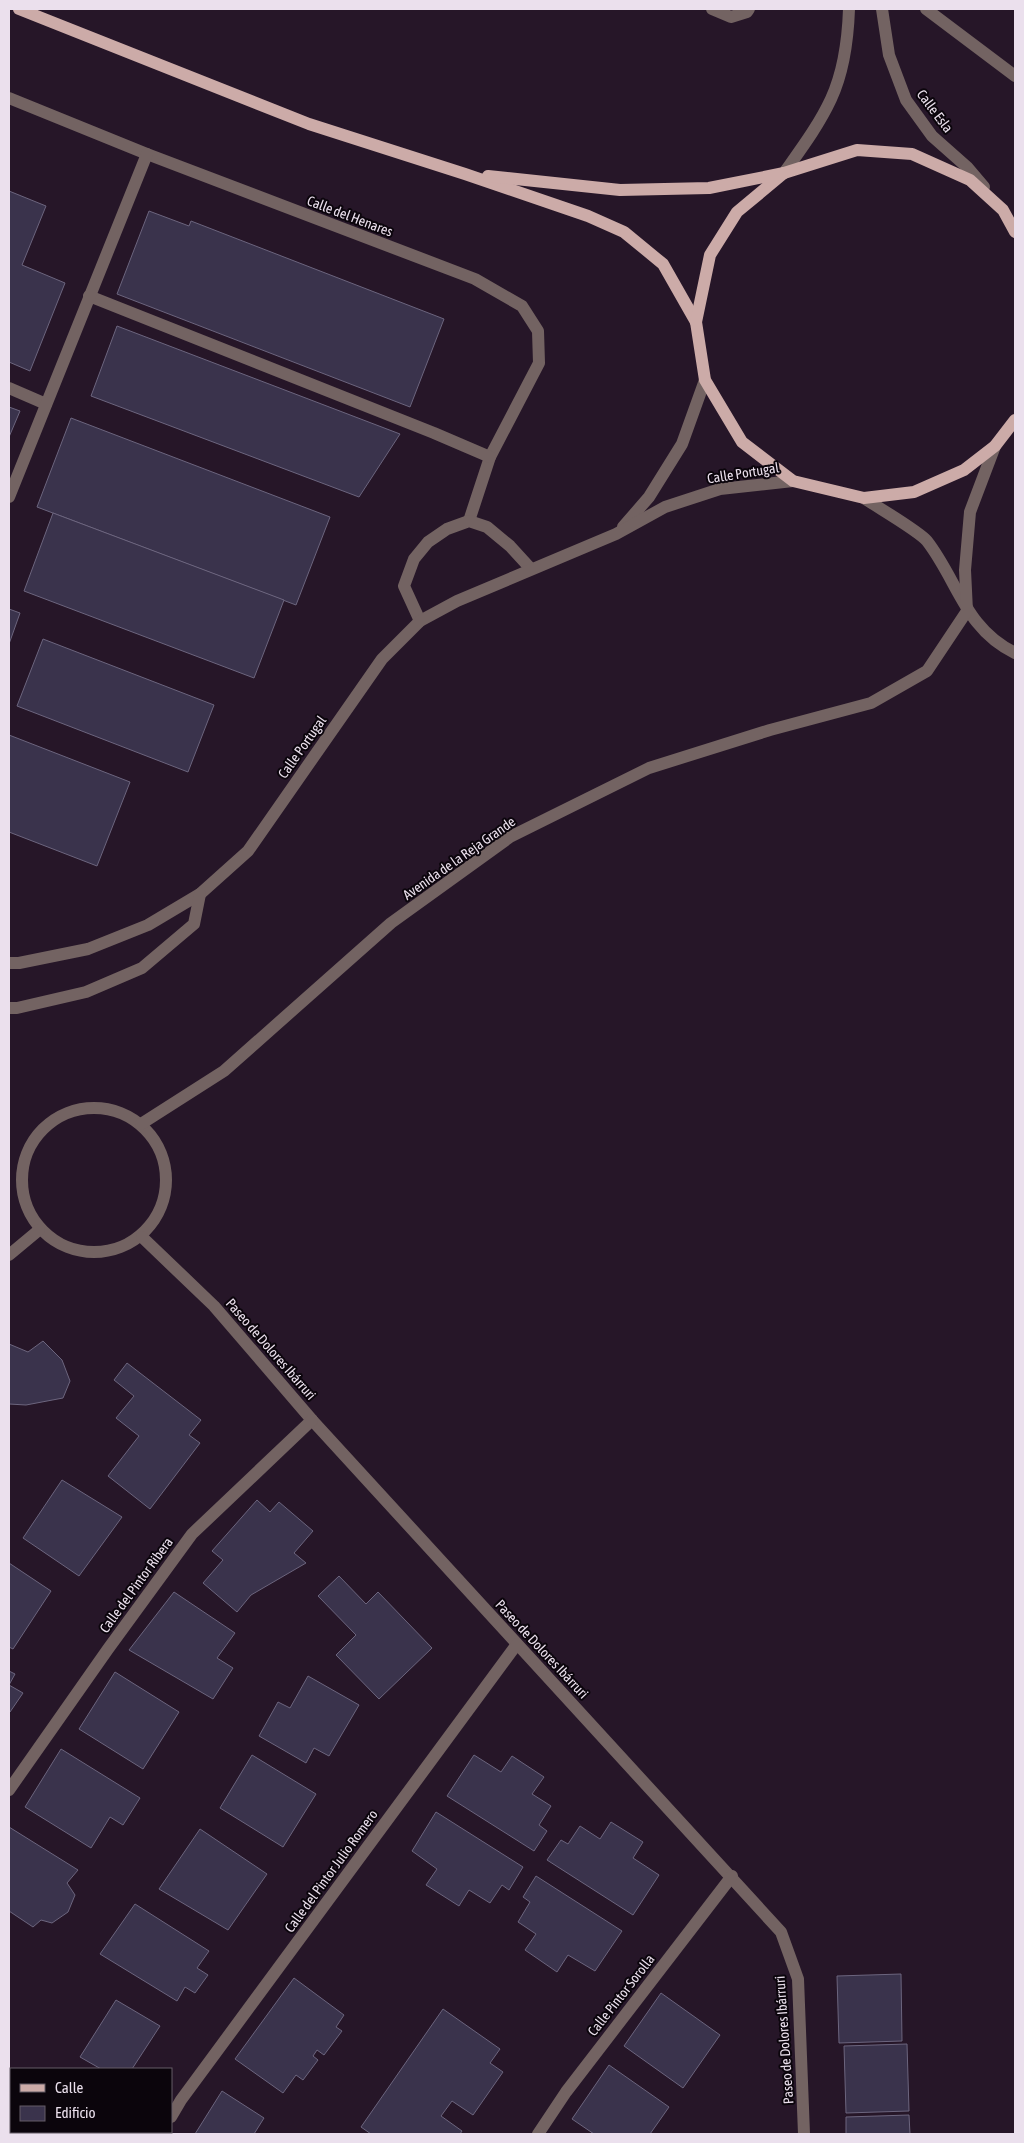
<svg xmlns="http://www.w3.org/2000/svg" width="1024" height="2143" font-family="'Asap Condensed',sans-serif">
<style>
.building{fill:#3a334c;stroke:#6c657e}
.lines{fill:none;stroke-linecap:round;stroke-linejoin:round}
.minor{stroke:#736362;stroke-width:12}
.major{stroke:#ccaba8;stroke-width:12}
.labels{text-anchor:middle;dominant-baseline:central;stroke-width:4;stroke-linejoin:round;paint-order:stroke}
.street-label{font-size:14px;fill:#ebe0ed;stroke:#0b050c}
</style>
<rect width="100%" height="100%" fill="#261628"/>
<g class="building">
<polygon points="9,191 46,206 22,265 65,283 30,371 9,362"/>
<polygon points="149,211 189,226 191,221 444,319 410,407 117,294"/>
<polygon points="117,326 400,434 359,497 91,396"/>
<polygon points="9,407 20,411 9,437"/>
<polygon points="71,418 330,517 296,605 37,507"/>
<polygon points="53,513 284,600 254,678 24,591"/>
<polygon points="9,609 20,613 9,644"/>
<polygon points="43,639 214,705 188,772 17,706"/>
<polygon points="9,735 130,782 97,866 9,832"/>
<polygon points="43,1341 62,1360 70,1381 63,1398 26,1405 9,1404 9,1344 28,1352"/>
<polygon points="127,1363 201,1420 189,1435 200,1443 150,1509 108,1476 139,1436 116,1418 134,1396 114,1380"/>
<polygon points="62,1480 122,1517 79,1576 23,1538"/>
<polygon points="257,1500 270,1512 279,1502 313,1531 294,1553 306,1563 251,1595 237,1612 203,1583 223,1560 212,1551"/>
<polygon points="9,1563 51,1591 13,1649 9,1647"/>
<polygon points="339,1576 366,1604 378,1592 432,1648 379,1699 336,1655 356,1635 318,1596"/>
<polygon points="174,1592 235,1633 217,1658 233,1668 213,1699 129,1650"/>
<polygon points="9,1671 15,1674 9,1685 23,1693 10,1712 9,1711"/>
<polygon points="115,1672 179,1712 143,1769 79,1729"/>
<polygon points="308,1676 359,1705 329,1756 314,1748 306,1763 259,1736 278,1702 290,1708"/>
<polygon points="61,1749 140,1798 123,1825 110,1817 91,1848 25,1807"/>
<polygon points="252,1755 316,1794 283,1847 220,1808"/>
<polygon points="474,1755 501,1772 512,1756 544,1777 532,1794 551,1806 539,1825 547,1831 534,1851 447,1796"/>
<polygon points="436,1812 523,1867 509,1890 502,1885 490,1903 469,1890 459,1906 426,1885 437,1869 412,1851"/>
<polygon points="611,1822 643,1842 633,1858 659,1875 633,1915 547,1860 561,1840 568,1844 580,1826 600,1839"/>
<polygon points="9,1827 78,1870 67,1883 75,1895 68,1912 52,1923 41,1920 33,1927 9,1911"/>
<polygon points="200,1829 267,1874 228,1930 159,1889"/>
<polygon points="536,1876 622,1931 595,1971 568,1955 557,1972 525,1950 536,1934 518,1922 530,1902 523,1897"/>
<polygon points="135,1904 209,1951 197,1968 208,1975 195,1993 185,1987 177,2001 100,1954"/>
<polygon points="901,1974 902,2041 839,2043 837,1976"/>
<polygon points="294,1978 344,2015 336,2027 342,2031 324,2055 317,2050 313,2056 318,2060 303,2080 296,2075 283,2093 235,2059"/>
<polygon points="661,1993 720,2035 683,2088 624,2046"/>
<polygon points="116,2000 160,2026 132,2069 101,2069 80,2057"/>
<polygon points="443,2009 500,2049 490,2063 503,2072 473,2115 452,2101 441,2116 462,2131 460,2134 371,2134 361,2127"/>
<polygon points="907,2044 909,2111 846,2113 844,2046"/>
<polygon points="609,2065 669,2107 650,2134 594,2134 572,2119"/>
<polygon points="222,2091 264,2118 254,2134 195,2134"/>
<polygon points="909,2115 910,2134 846,2134 846,2117"/>
<polygon points="20,2132 86,2132 85,2134 24,2134"/>
</g>
<g class="lines">
<g class="minor">
<polyline points="712,9 731,17 747,12 749,9"/>
<polyline points="882,9 889,55 906,100 932,136 967,167 984,187"/>
<polyline points="926,9 1015,76"/>
<polyline points="9,98 147,154 475,279 522,306 538,331 539,363 490,457 469,521"/>
<path d="M784,173C801,149 819,125 831,99C844,71 848,38 849,9"/>
<polyline points="89,296 434,433 490,457"/>
<polyline points="9,388 46,404"/>
<polyline points="9,497 147,154"/>
<path d="M864,498C877,507 919,531 927,541C958,581 965,629 1015,653"/>
<polyline points="623,527 649,497 682,444 705,380"/>
<polyline points="420,621 404,586 414,559 428,542 447,529 469,521 487,527 510,546 531,569"/>
<polyline points="9,963 19,963 88,949 148,925 200,894 248,851 382,659 420,621 457,601 616,534 665,507 720,489 793,481"/>
<polyline points="9,1008 17,1008 86,992 142,968 194,924 200,894"/>
<circle cx="94" cy="1180" r="72"/>
<polyline points="141,1124 224,1071 391,923 510,837 649,768 770,730 871,703 927,671 967,611 965,570 970,512 995,446"/>
<polyline points="142,1237 214,1306 312,1420 781,1932 798,1979 804,2134"/>
<polyline points="9,1255 39,1230"/>
<polyline points="9,1790 108,1649 192,1534 312,1420"/>
<polyline points="171,2117 181,2100 517,1644"/>
<polyline points="161,2134 163,2132"/>
<polyline points="538,2134 566,2092 732,1876"/>
</g>
<g class="major">
<polyline points="19,9 309,124 465,174 588,216 624,232 663,264 696,322"/>
<polyline points="784,173 737,212 710,255 696,322 705,380 742,442 793,481 864,498 914,492 964,470 995,446 1015,420"/>
<polyline points="488,176 620,190 709,188 784,173 857,150 912,154 970,180 1003,210 1015,232"/>
</g>
</g>
<g class="labels">
<g class="street-label">
<text transform="translate(935 111) rotate(53)">Calle Esla</text>
<text transform="translate(350 216) rotate(21)">Calle del Henares</text>
<text transform="translate(743 473) rotate(-9)">Calle Portugal</text>
<text transform="translate(302 747) rotate(-55)">Calle Portugal</text>
<text transform="translate(459 858) rotate(-35)">Avenida de la Reja Grande</text>
<text transform="translate(271 1349) rotate(49)">Paseo de Dolores Ibárruri</text>
<text transform="translate(136 1585) rotate(-54)">Calle del Pintor Ribera</text>
<text transform="translate(542 1649) rotate(47)">Paseo de Dolores Ibárruri</text>
<text transform="translate(331 1871) rotate(-54)">Calle del Pintor Julio Romero</text>
<text transform="translate(621 1995) rotate(-52)">Calle Pintor Sorolla</text>
<text transform="translate(784 2040) rotate(-94)">Paseo de Dolores Ibárruri</text>
</g>
</g>
<rect width="1024" height="2143" fill="none" stroke="#ebe0ed" stroke-width="20"/>
<rect x="10" y="2068" width="162" height="65" fill="#0b050c" stroke="#655d66"/>
<rect x="20" y="2084" width="25" height="8" fill="#ccaba8" stroke="#655d66"/>
<text x="55" y="2093" font-size="15" fill="#ebe0ed">Calle</text>
<rect x="20" y="2106" width="25" height="15" fill="#3a334c" stroke="#655d66"/>
<text x="55" y="2118" font-size="15" fill="#ebe0ed">Edificio</text>
</svg>
